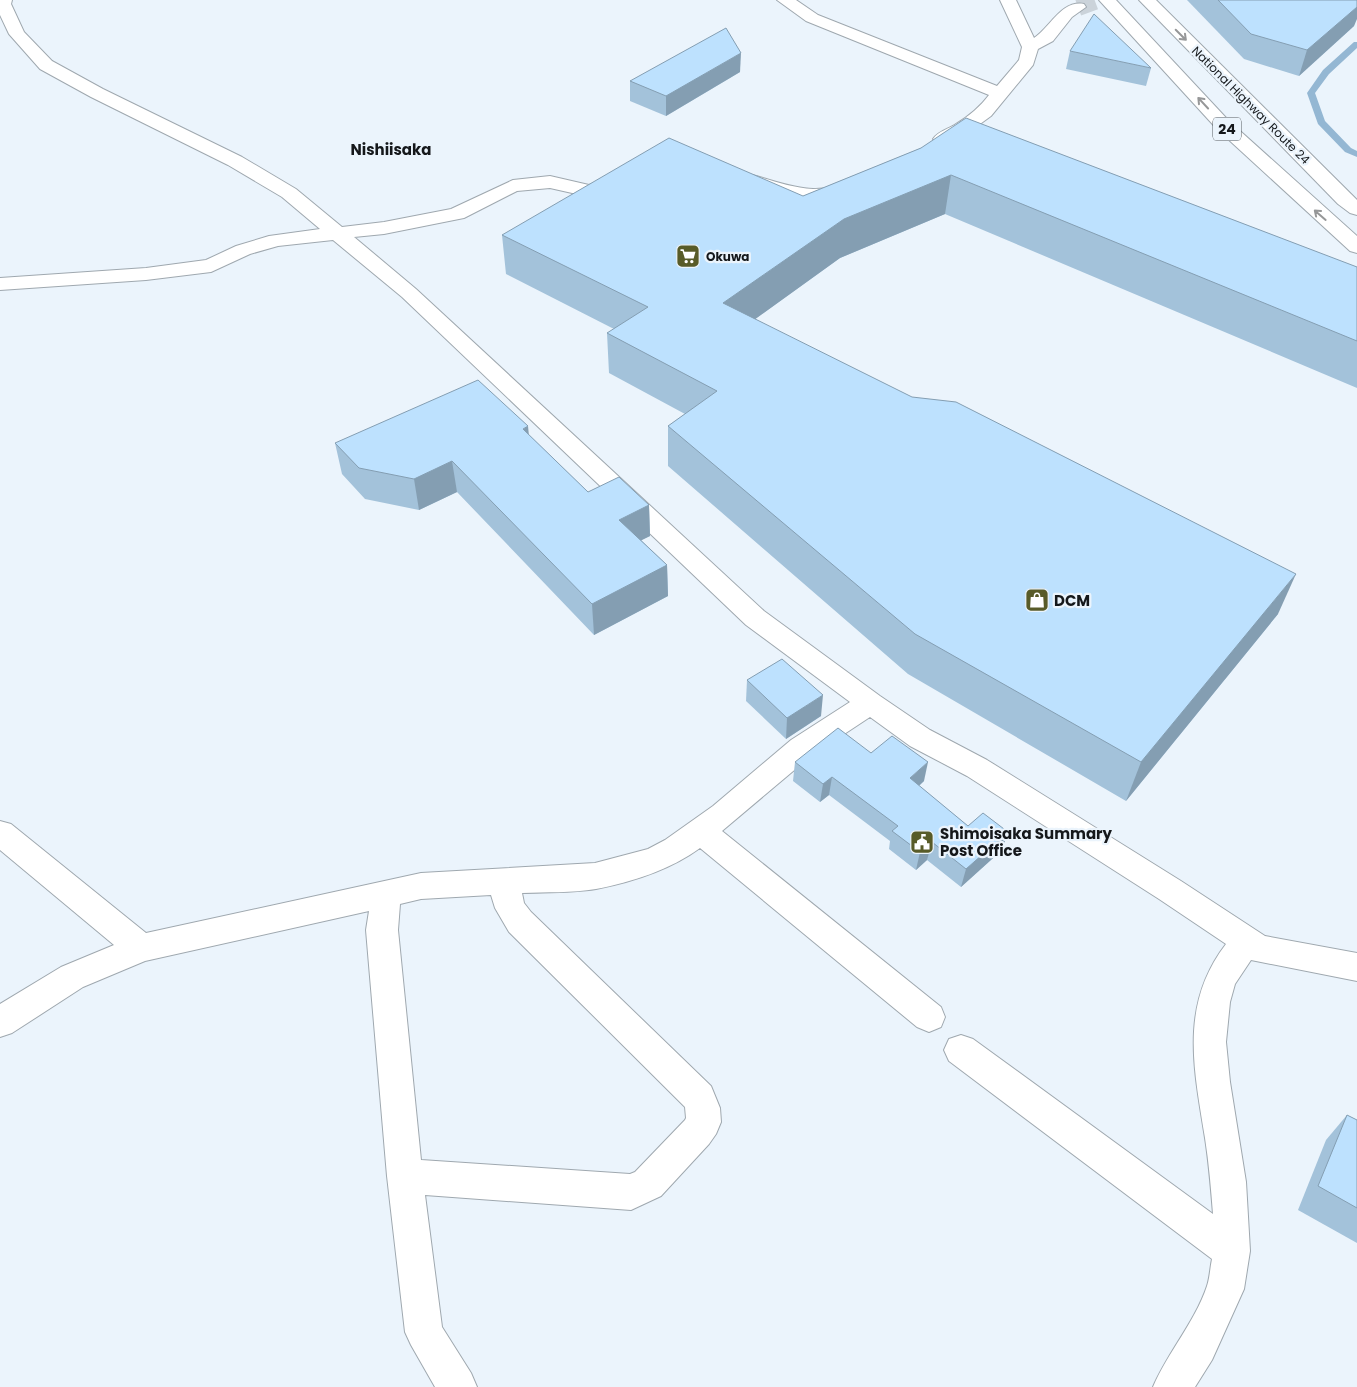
<svg xmlns="http://www.w3.org/2000/svg" width="1357" height="1387" font-family="Poppins,sans-serif">
<style>
.lines{fill:none;stroke-linecap:round;stroke-linejoin:round}
.stream{fill:#94b7d3;fill-rule:evenodd}
.minor-tunnel{stroke:#cbd3da;stroke-width:18;stroke-dasharray:18 9;stroke-linecap:butt}
.minor-casing{stroke:#9fa8af;stroke-width:2}
.highway-casing{stroke:#9fa8af;stroke-width:2}
.minor{fill:#fff;fill-rule:evenodd}
.highway{fill:#fff;fill-rule:evenodd}
.wall{fill:#a3c2da}
.shaded-wall{fill:#849eb2}
.building{fill:#bde1fe;stroke:#849eb2}
.oneway{stroke:#969798}
.labels{text-anchor:middle;dominant-baseline:central;stroke-width:4.5;stroke-linejoin:round;paint-order:stroke}
.far-street-label{font-size:12px;fill:#15181b;stroke:#ebf4fc}
.far-poi-label{font-size:12px;font-weight:bold;fill:#15181b;stroke:#ebf4fc;text-anchor:start}
.shield{fill:#ebf4fc;stroke:#555a5e;stroke-width:1}
.shield-label{font-size:14px;font-weight:bold;fill:#15181b}
.far-quarter-label{font-size:15px;font-weight:bold;fill:#15181b;stroke:#ebf4fc}
.poi-label{font-size:15px;font-weight:bold;fill:#15181b;stroke:#ebf4fc;text-anchor:start}
</style>
<rect width="100%" height="100%" fill="#ebf4fc"/>
<g class="lines">
<polygon class="stream" points="1354,42 1357,42 1357,48 1329,74 1315,93 1325,121 1351,148 1357,151 1357,157 1345,152 1318,124 1307,93 1323,70"/>
<polyline class="minor-tunnel" points="1078,7 1097,0"/>
<g class="minor-casing">
<g id="minor">
<path d="M0,0H12L11,4L24,32L52,61L103,89L242,157L296,189L342,227L384,222L451,209L513,180L550,176L589,185L617,177L624,179L627,183L624,187L590,197L550,188L517,191L464,218L384,234L354,237L416,289L764,611L880,696L930,730L987,760L1181,881L1265,936L1357,953V981L1251,960L1235,984L1230,1002L1226,1042L1230,1082L1246,1182L1250,1251L1244,1289L1212,1360L1195,1387H1153C1168,1352 1195,1322 1207,1286C1210,1277 1210,1268 1212,1259L949,1061L944,1050L949,1039L961,1035L973,1039L1213,1214C1211,1189 1209,1163 1205,1138C1194,1069 1179,1005 1226,944L1159,899L967,776L910,746L870,717L811,756L722,831L941,1007L945,1017L941,1027L929,1032L917,1027L700,848C670,870 632,882 596,889C572,893 546,892 522,893L524,903L531,912L711,1086L720,1108L721,1122L716,1134L709,1144L661,1196L631,1210L425,1195L442,1327L471,1373L477,1387H435L411,1345L405,1332L387,1176L366,930L369,911L145,961L83,987L12,1033L0,1037V1004L61,967L114,945L0,850V821L11,824L146,933L421,873L595,863L648,849L665,840L713,806L791,740L850,702L746,625L402,297L333,240L278,246L250,254L211,272L146,280L0,290V278L146,268L206,260L236,246L269,236L320,229L282,197L228,165L91,97L40,69L9,34L0,15ZM491,895L495,908L509,932L685,1107L686,1118L685,1120L635,1172L630,1174L421,1160L398,930L400,904L421,899Z"/>
<path d="M777,0H796L818,15L997,86L1019,60L1022,47L1000,0H1016L1034,38C1050,28 1061,0 1084,4L1086,7L1072,17L1053,41L1038,49L1033,65L991,116L969,132L948,143L942,144L936,143L933,139C938,131 949,129 956,124C969,116 980,107 989,95L806,21Z"/>
<path d="M752,175C772,180 792,188 813,189C826,189 840,185 852,188L855,192L852,196C816,205 780,197 745,185L743,181L745,177Z"/>
</g>
</g>
<g class="highway-casing">
<g id="highway">
<polygon points="1099,0 1116,0 1229,121 1357,236 1357,253 1350,251 1217,129"/>
<polygon points="1139,0 1156,0 1357,200 1357,215 1350,213 1338,204"/>
</g>
</g>
<use href="#minor" class="minor"/>
<use href="#highway" class="highway"/>
</g>
<g class="wall">
<polygon points="1187,0 1357,0 1354,26 1299,76 1244,59"/>
<polygon points="1070,51 1151,68 1146,86 1066,69"/>
<polygon points="740,72 666,116 630,101 630,81"/>
<polygon points="921,148 1357,267 1357,388 945,214 840,258 755,319 1278,614 1126,801 908,674 668,466 668,426 685,414 609,373 607,333 614,329 506,274 502,235 803,196"/>
<polygon points="529,435 588,492 649,505 650,536 641,540 667,565 668,596 594,635 457,492 419,510 365,499 342,474 335,443"/>
<polygon points="747,680 821,716 786,739 746,701"/>
<polygon points="795,762 924,781 919,786 968,826 1002,850 961,887 927,860 916,870 889,849 890,841 829,795 820,802 793,781"/>
<polygon points="1347,1115 1357,1120 1357,1243 1298,1210 1326,1140"/>
</g>
<g class="shaded-wall">
<polygon points="1357,7 1357,19 1354,26 1299,76 1307,50"/>
<polygon points="741,53 740,72 666,116 666,96"/>
<polygon points="951,175 945,214 840,258 722,343 723,303 844,219"/>
<polygon points="528,426 531,458 523,429"/>
<polygon points="452,461 457,492 419,510 414,479"/>
<polygon points="649,505 650,536 620,551 619,520"/>
<polygon points="667,565 668,596 594,635 592,604"/>
<polygon points="1296,574 1278,614 1126,801 1141,762"/>
<polygon points="823,695 821,716 786,739 787,718"/>
<polygon points="928,762 924,781 906,797 910,778"/>
<polygon points="832,777 829,795 820,802 823,784"/>
<polygon points="1008,832 1002,850 961,887 966,869"/>
<polygon points="932,842 927,860 916,870 920,852"/>
</g>
<g class="building">
<polygon points="1218,0 1357,0 1357,7 1307,50 1251,34"/>
<polygon points="1094,14 1151,68 1070,51"/>
<polygon points="726,28 741,53 666,96 630,81"/>
<polygon points="966,118 1357,267 1357,341 951,175 844,219 723,303 912,397 956,402 1296,574 1141,762 915,634 668,426 717,391 607,333 648,307 502,235 669,138 803,196 921,148"/>
<polygon points="478,380 528,426 523,429 588,492 619,477 649,505 619,520 667,565 592,604 452,461 414,479 359,468 335,443"/>
<polygon points="782,659 823,695 787,718 747,680"/>
<polygon points="838,728 871,753 892,736 928,762 910,778 968,826 983,813 1008,832 966,869 932,842 920,852 892,831 898,826 832,777 823,784 795,762"/>
<polygon points="1347,1115 1357,1120 1357,1208 1318,1186"/>
</g>
<defs><path id="oneway-shaft" d="M-6 0H5M1.5-3L5.5 0L1.5 3" fill="none" stroke-width="1.6" stroke-linecap="round" stroke-linejoin="round" transform="scale(1.25)"/></defs>
<g class="oneway">
<use href="#oneway-shaft" transform="translate(1181 35) rotate(45)"/>
<use href="#oneway-shaft" transform="translate(1203 103) rotate(-133)"/>
<use href="#oneway-shaft" transform="translate(1320 215) rotate(-139)"/>
</g>
<defs>
<g id="supermarket-square" transform="scale(1.25)"><rect x="-9" y="-9" width="18" height="18" rx="4" fill="#585b28" stroke="#ebf4fc"/><path d="M-6-5.5h2.5l.6 2H6L4.5 2H-2.5L-4.4-4H-6ZM-1.5 3.2a1.3 1.3 0 1 0 .1 0ZM3 3.2a1.3 1.3 0 1 0 .1 0Z" fill="#fff"/></g>
<g id="shop-square" transform="scale(1.25)"><rect x="-9" y="-9" width="18" height="18" rx="4" fill="#585b28" stroke="#ebf4fc"/><path d="M-5-2.5h2.3a2.7 3.5 0 0 1 5.4 0H5L5.5 6h-11ZM-1.5-2.5h3a1.5 2.3 0 0 0-3 0Z" fill="#fff"/></g>
<g id="civic-square" transform="scale(1.25)"><rect x="-9" y="-9" width="18" height="18" rx="4" fill="#585b28" stroke="#ebf4fc"/><path d="M-.6-6.5H3V-4.5H.6V-3L4-1V1h2V6H-6V1h2V-1L-.6-3ZM-1.2 2.5V6h2.4V2.5Z" fill="#fff"/></g>
</defs>
<g fill-rule="evenodd">
<use href="#supermarket-square" x="688" y="256"/>
<use href="#shop-square" x="1037" y="600"/>
<use href="#civic-square" x="922" y="842"/>
</g>
<g class="labels">
<g class="far-street-label">
<text transform="translate(1251 105) rotate(45)">National Highway Route 24</text>
</g>
<g class="far-poi-label">
<text x="706" y="256">Okuwa</text>
</g>
<rect class="shield" x="1213" y="117.5" width="28" height="23" rx="4"/>
<g class="shield-label">
<text x="1227" y="129">24</text>
</g>
<g class="far-quarter-label">
<text x="391" y="149">Nishiisaka</text>
</g>
<g class="poi-label">
<text x="1054" y="600">DCM</text>
<text x="940" y="833">Shimoisaka Summary<tspan x="940" dy="17">Post Office</tspan></text>
</g>
</g>
</svg>
